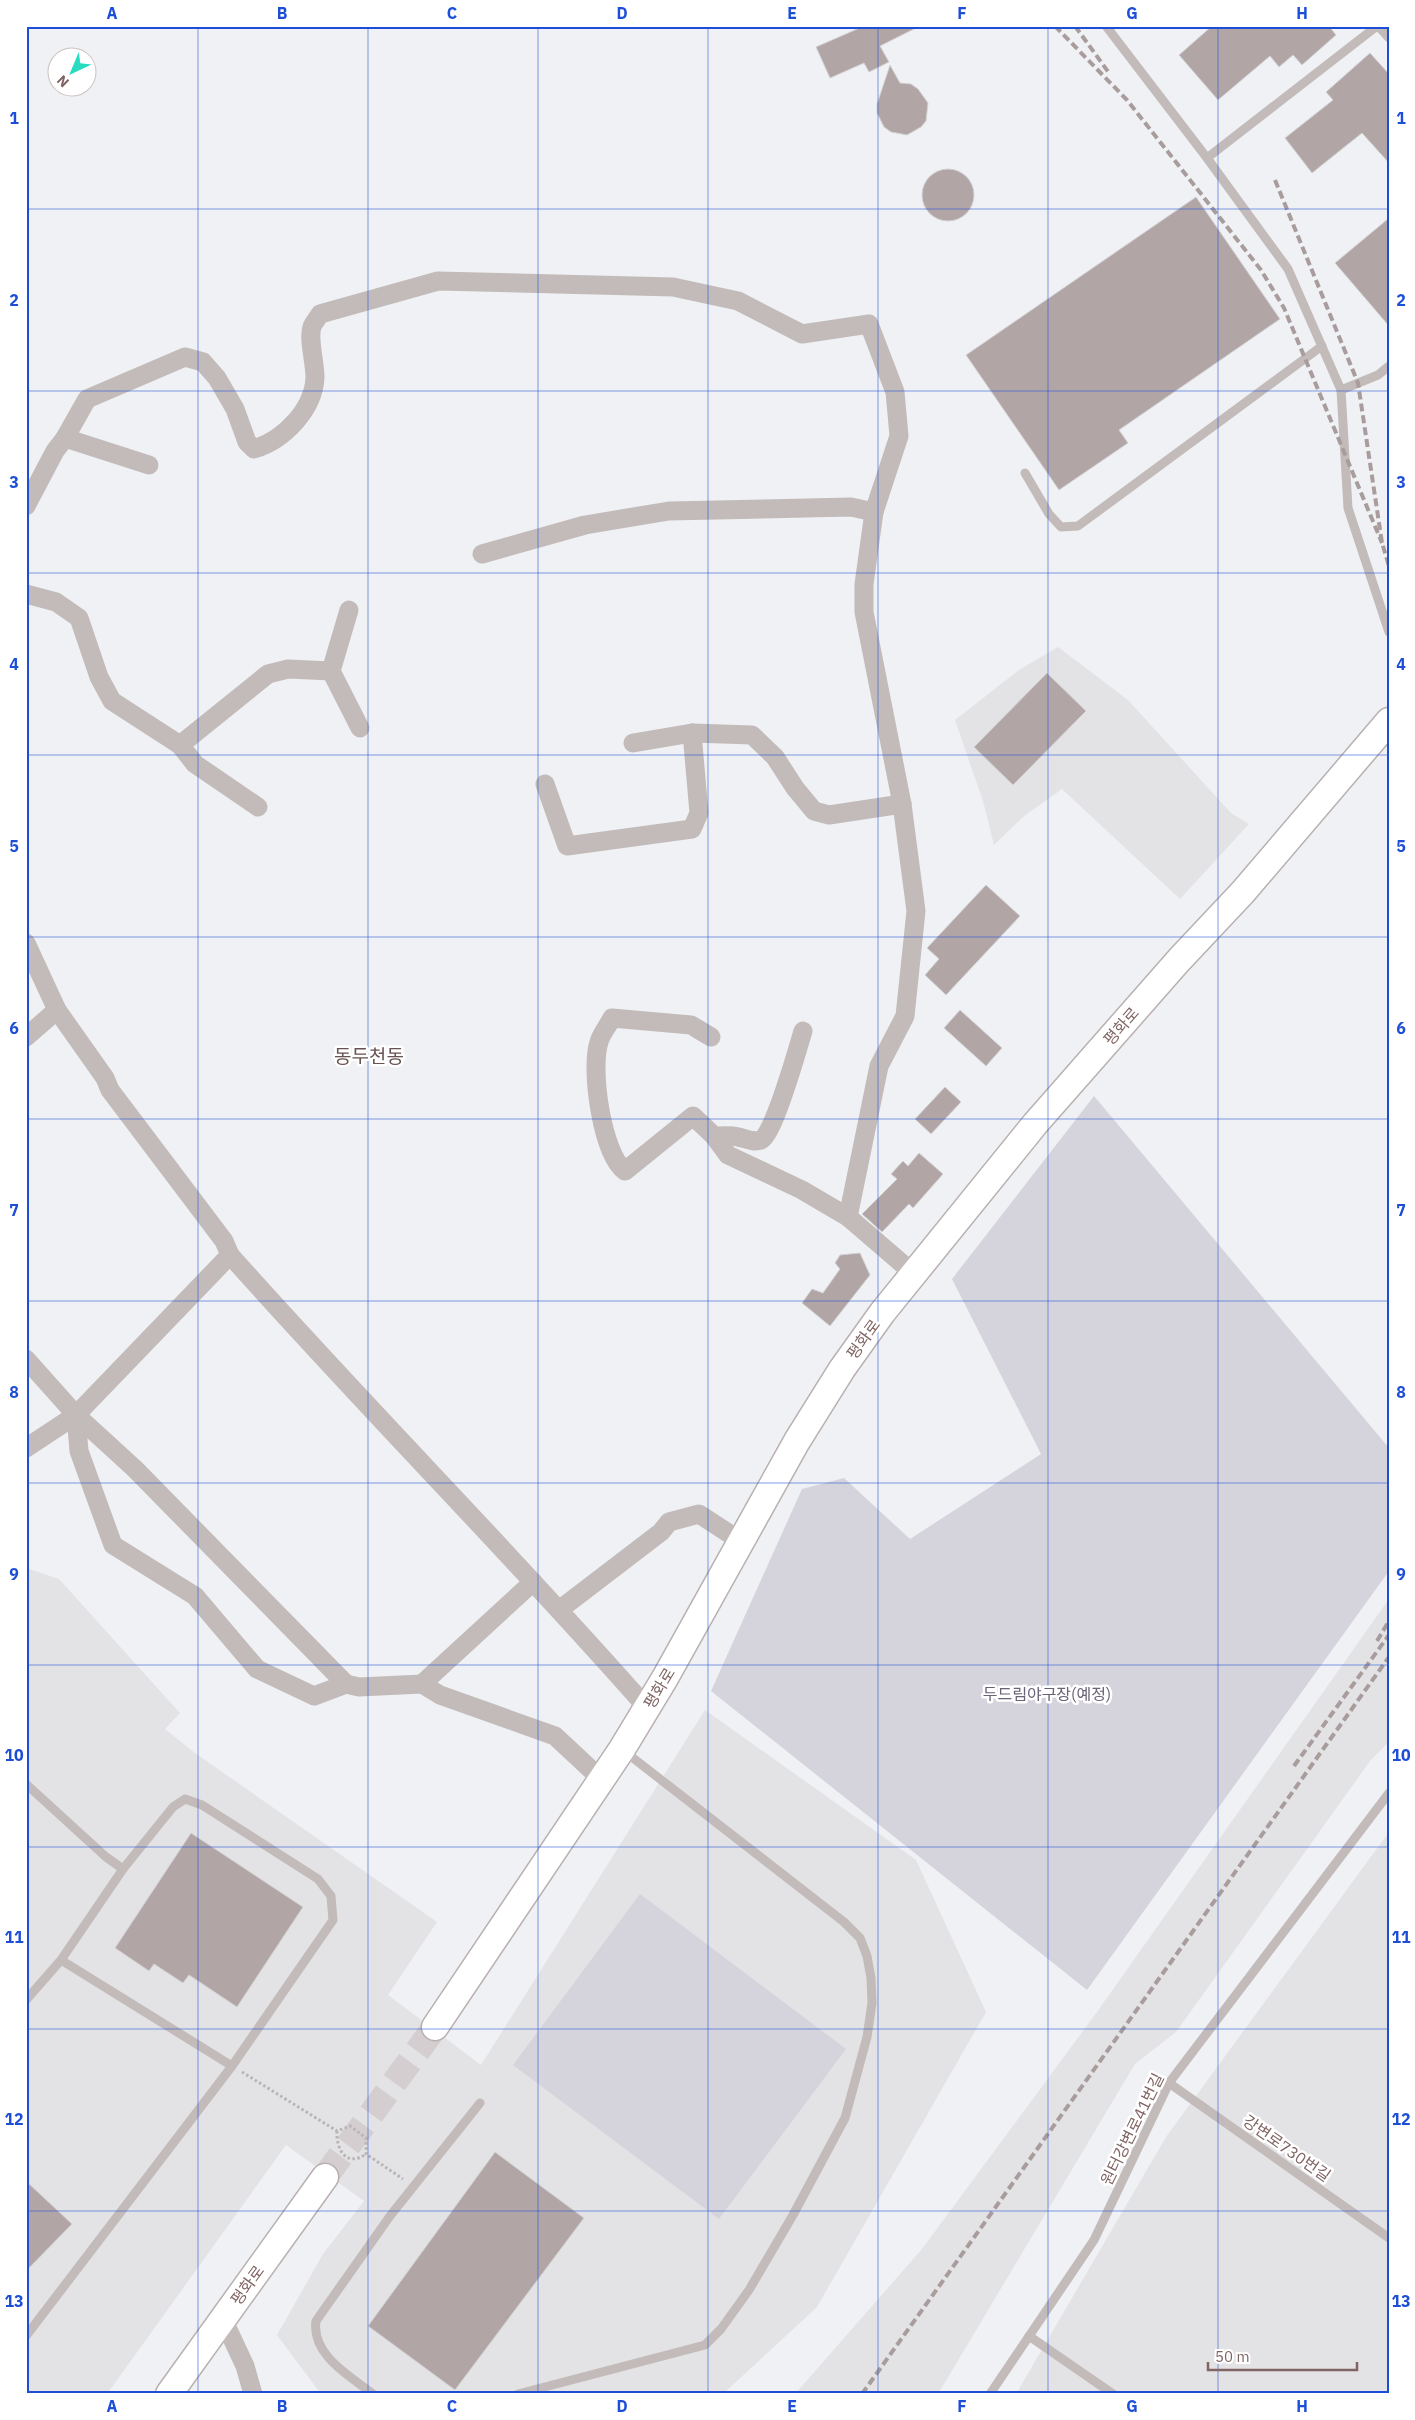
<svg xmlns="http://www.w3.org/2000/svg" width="1415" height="2420" font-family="'IBM Plex Sans','Noto Sans KR',sans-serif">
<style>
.built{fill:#e3e2e4}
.green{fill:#d5d4dd}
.building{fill:#b2a5a6;stroke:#d2d3d5}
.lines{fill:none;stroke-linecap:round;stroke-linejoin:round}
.secondary-tunnel{stroke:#d4ced0;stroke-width:26;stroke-dasharray:26 13;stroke-linecap:butt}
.secondary-casing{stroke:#b9b0af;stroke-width:29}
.path{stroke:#bab5b5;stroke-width:3;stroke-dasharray:2.5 2.5;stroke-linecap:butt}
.lane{stroke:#c2bbba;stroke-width:9}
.street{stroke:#c2bbba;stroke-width:19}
.secondary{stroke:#fff;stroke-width:26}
.rail{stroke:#a89d9c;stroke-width:4;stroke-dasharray:8 4;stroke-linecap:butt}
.grid{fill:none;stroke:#1d4ed8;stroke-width:1;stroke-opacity:0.55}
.labels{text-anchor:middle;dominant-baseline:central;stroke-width:5;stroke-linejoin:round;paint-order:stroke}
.street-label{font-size:16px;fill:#806564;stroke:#fff}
.park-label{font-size:16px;fill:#6b6277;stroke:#fff}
.quarter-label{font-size:19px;fill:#655251;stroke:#fff}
.neatline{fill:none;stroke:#1d4ed8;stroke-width:2}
.grid-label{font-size:16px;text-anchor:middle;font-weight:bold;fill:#1d4ed8}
</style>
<rect width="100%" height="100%" fill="#f0f1f4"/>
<g class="built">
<polygon points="1058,647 1128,700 1231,813 1249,824 1180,899 1062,789 1024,816 994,845 983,801 955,720 1019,670"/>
<polygon points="26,1568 59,1579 180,1713 165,1729 195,1753 437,1922 388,1995 481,2065 705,1710 916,1860 986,2012 817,2307 723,2394 321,2394 277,2335 323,2254 364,2201 286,2145 107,2394 26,2394"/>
<polygon points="1389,1599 1389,1742 1370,1761 1176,2032 1135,2064 938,2394 795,2394 922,2249 1097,2012"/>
<polygon points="1389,1832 1389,2394 1016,2394 1166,2137"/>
</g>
<g class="green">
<polygon points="1094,1096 1389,1448 1389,1571 1087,1990 711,1691 802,1489 844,1478 910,1539 1041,1454 952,1279"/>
<polygon points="640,1894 846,2049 719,2219 513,2065"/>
</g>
<g class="building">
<polygon points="864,26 920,26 880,46 889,62 869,72 864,63 830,78 816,47"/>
<polygon points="1212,26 1329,26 1336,35 1302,65 1293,55 1279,67 1270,56 1218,100 1179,55"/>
<polygon points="1370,53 1389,74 1389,163 1362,133 1312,173 1285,138 1333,100 1326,92"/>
<polygon points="890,65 900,83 911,84 918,89 928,103 926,121 921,127 907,135 891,132 884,127 877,113 877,104"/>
<circle cx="948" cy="195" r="26"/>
<polygon points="1196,197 1280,319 1119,430 1128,443 1059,490 966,355"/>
<polygon points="1389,218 1389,326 1335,263"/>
<polygon points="1047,673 1086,711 1013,785 974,747"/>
<polygon points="986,885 1020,916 946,995 925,975 939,959 927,948"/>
<polygon points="960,1010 1002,1048 986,1066 944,1028"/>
<polygon points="945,1087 961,1102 931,1134 915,1119"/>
<polygon points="919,1153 943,1174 913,1208 909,1204 882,1232 862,1214 897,1179 891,1174 903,1161 908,1166"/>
<polygon points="860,1253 870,1275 830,1326 802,1303 812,1289 823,1293 840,1269 835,1263 840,1255"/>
<polygon points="191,1833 303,1907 237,2007 189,1975 183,1983 154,1964 149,1971 115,1948"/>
<polygon points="495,2152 584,2218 455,2390 368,2326"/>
<polygon points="26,2181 72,2224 26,2271"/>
</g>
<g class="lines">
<polyline class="secondary-tunnel" points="325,2177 435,2027"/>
<g class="secondary-casing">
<g id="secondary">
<polyline points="435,2027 622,1749 665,1678 797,1441 842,1369 882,1313 1035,1124 1179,960 1243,892 1389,721"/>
<polyline points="169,2394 325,2177"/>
</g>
</g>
<g class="path">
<polyline points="242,2072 337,2131 350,2126 366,2138 366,2154 403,2179"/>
<path d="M337,2131C336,2149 346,2168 366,2154"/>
</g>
<g class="lane">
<polyline points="1106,26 1207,158 1377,26"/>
<polyline points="1378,26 1389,38"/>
<polyline points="1207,158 1288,269 1341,390 1348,508 1389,632"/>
<polyline points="1341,390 1378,375 1389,366"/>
<polyline points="1025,473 1049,514 1061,527 1078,526 1322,346"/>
<polyline points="26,1784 106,1857 123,1869"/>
<polyline points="61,1960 232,2066"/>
<polyline points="26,2000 61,1960 123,1869 173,1807 185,1799 202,1805 318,1879 331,1896 333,1920 232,2066 26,2336"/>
<polyline points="1169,2083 1389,2238"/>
<polyline points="1029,2336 1113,2394"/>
<path d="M373,2394C350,2376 311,2355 316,2321L390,2216L480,2103"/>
<polyline points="518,2394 705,2345 721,2329 749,2290 793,2215 845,2118 867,2037 872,2003 871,1978 867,1956 860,1938 844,1922 624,1751"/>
<polyline points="990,2394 1094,2240 1169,2083 1389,1793"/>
</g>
<g class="street">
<polyline points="65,438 149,465"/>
<path d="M26,506L55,451L65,438L87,399L185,357L203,362L217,378L235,409L247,442L254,449C284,440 314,409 315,377C315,363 308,338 312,327C313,323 318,318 320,314L438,281L673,287L738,301L802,334L869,324L895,392L899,436L874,512L864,584V612L902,804L916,911L905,1016L879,1066L848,1217"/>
<polyline points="482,554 585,525 669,511 851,507 874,512"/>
<polyline points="26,594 56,602 79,618 99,677 112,701 180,745 195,764 258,807"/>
<polyline points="349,610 331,671 360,728"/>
<polyline points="633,743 692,733 752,735 775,757 795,788 814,811 829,815 902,804"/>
<polyline points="180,745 268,674 288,669 331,671"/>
<polyline points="545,784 567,846 692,829 699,813 692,733"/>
<path d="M26,943L57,1010L105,1078L110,1090L224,1241L230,1255C367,1409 512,1554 647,1708"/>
<polyline points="26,1037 57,1010"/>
<path d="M711,1037L691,1025L612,1018C608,1026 601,1034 599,1042C590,1069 602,1154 625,1171L693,1116L714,1136L728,1155L802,1190L848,1217L913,1273"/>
<path d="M714,1136C722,1136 730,1135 738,1137C745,1138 753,1143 761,1140C773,1136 798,1048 803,1031"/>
<polyline points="26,1359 76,1415 135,1469 346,1684"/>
<polyline points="76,1415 79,1451 113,1545 195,1596 257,1669 314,1696 346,1684 359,1687 422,1684 440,1695 555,1736 601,1779"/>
<polyline points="26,1448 76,1415 230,1255"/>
<polyline points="559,1610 661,1532 669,1522 699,1514 742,1542"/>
<polyline points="422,1684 533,1582"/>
<polyline points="223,2319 245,2366 253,2394"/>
</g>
<use href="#secondary" class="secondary"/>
<g class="rail">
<polyline points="1055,26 1127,100 1261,270 1284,308 1382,543"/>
<polyline points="1075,26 1109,73"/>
<polyline points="1275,180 1358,383 1382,543 1389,566"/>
<polyline points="1377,1641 1389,1621"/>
<polyline points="1294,1766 1389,1635"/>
<polyline points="862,2394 1389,1657"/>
</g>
</g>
<path class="grid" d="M198,26V2394M368,26V2394M538,26V2394M708,26V2394M878,26V2394M1048,26V2394M1218,26V2394M26,209H1389M26,391H1389M26,573H1389M26,755H1389M26,937H1389M26,1119H1389M26,1301H1389M26,1483H1389M26,1665H1389M26,1847H1389M26,2029H1389M26,2211H1389"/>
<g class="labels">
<g class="street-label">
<text transform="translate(1121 1026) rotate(-49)">평화로</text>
<text transform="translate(863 1339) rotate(-54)">평화로</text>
<text transform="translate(659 1688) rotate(-59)">평화로</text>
<text transform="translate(1132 2129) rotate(-64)">원터강변로41번길</text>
<text transform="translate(1287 2148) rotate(35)">강변로730번길</text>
<text transform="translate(247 2285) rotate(-54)">평화로</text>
</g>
<g class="park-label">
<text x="1047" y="1694">두드림야구장(예정)</text>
</g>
<g class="quarter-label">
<text x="369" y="1056">동두천동</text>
</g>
</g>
<rect width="1415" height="2420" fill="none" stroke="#ffffff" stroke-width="55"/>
<g transform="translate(72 72) rotate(224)"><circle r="24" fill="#ffffff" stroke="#ccc1c1"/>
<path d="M0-4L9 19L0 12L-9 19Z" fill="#27dcc1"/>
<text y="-8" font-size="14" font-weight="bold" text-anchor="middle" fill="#806564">N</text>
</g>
<path d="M1208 2362v8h149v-8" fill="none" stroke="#806564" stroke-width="2.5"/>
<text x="1215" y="2362" font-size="15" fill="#806564" stroke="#ffffff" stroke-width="4" paint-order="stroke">50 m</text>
<rect x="28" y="28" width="1360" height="2364" class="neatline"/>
<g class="grid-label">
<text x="112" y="19">A</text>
<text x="282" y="19">B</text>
<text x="452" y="19">C</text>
<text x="622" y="19">D</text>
<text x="792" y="19">E</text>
<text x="962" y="19">F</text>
<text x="1132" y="19">G</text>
<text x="1302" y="19">H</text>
<text x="14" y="124">1</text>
<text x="1401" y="124">1</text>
<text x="14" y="306">2</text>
<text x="1401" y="306">2</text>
<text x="14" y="488">3</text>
<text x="1401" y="488">3</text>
<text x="14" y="670">4</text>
<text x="1401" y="670">4</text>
<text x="14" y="852">5</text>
<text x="1401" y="852">5</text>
<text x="14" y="1034">6</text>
<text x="1401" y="1034">6</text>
<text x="14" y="1216">7</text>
<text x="1401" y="1216">7</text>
<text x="14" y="1398">8</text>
<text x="1401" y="1398">8</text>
<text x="14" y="1580">9</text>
<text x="1401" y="1580">9</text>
<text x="14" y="1761">10</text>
<text x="1401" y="1761">10</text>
<text x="14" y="1943">11</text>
<text x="1401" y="1943">11</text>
<text x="14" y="2125">12</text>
<text x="1401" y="2125">12</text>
<text x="14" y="2307">13</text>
<text x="1401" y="2307">13</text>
<text x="112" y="2412">A</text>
<text x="282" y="2412">B</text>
<text x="452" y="2412">C</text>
<text x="622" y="2412">D</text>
<text x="792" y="2412">E</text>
<text x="962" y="2412">F</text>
<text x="1132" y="2412">G</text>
<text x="1302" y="2412">H</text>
</g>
</svg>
